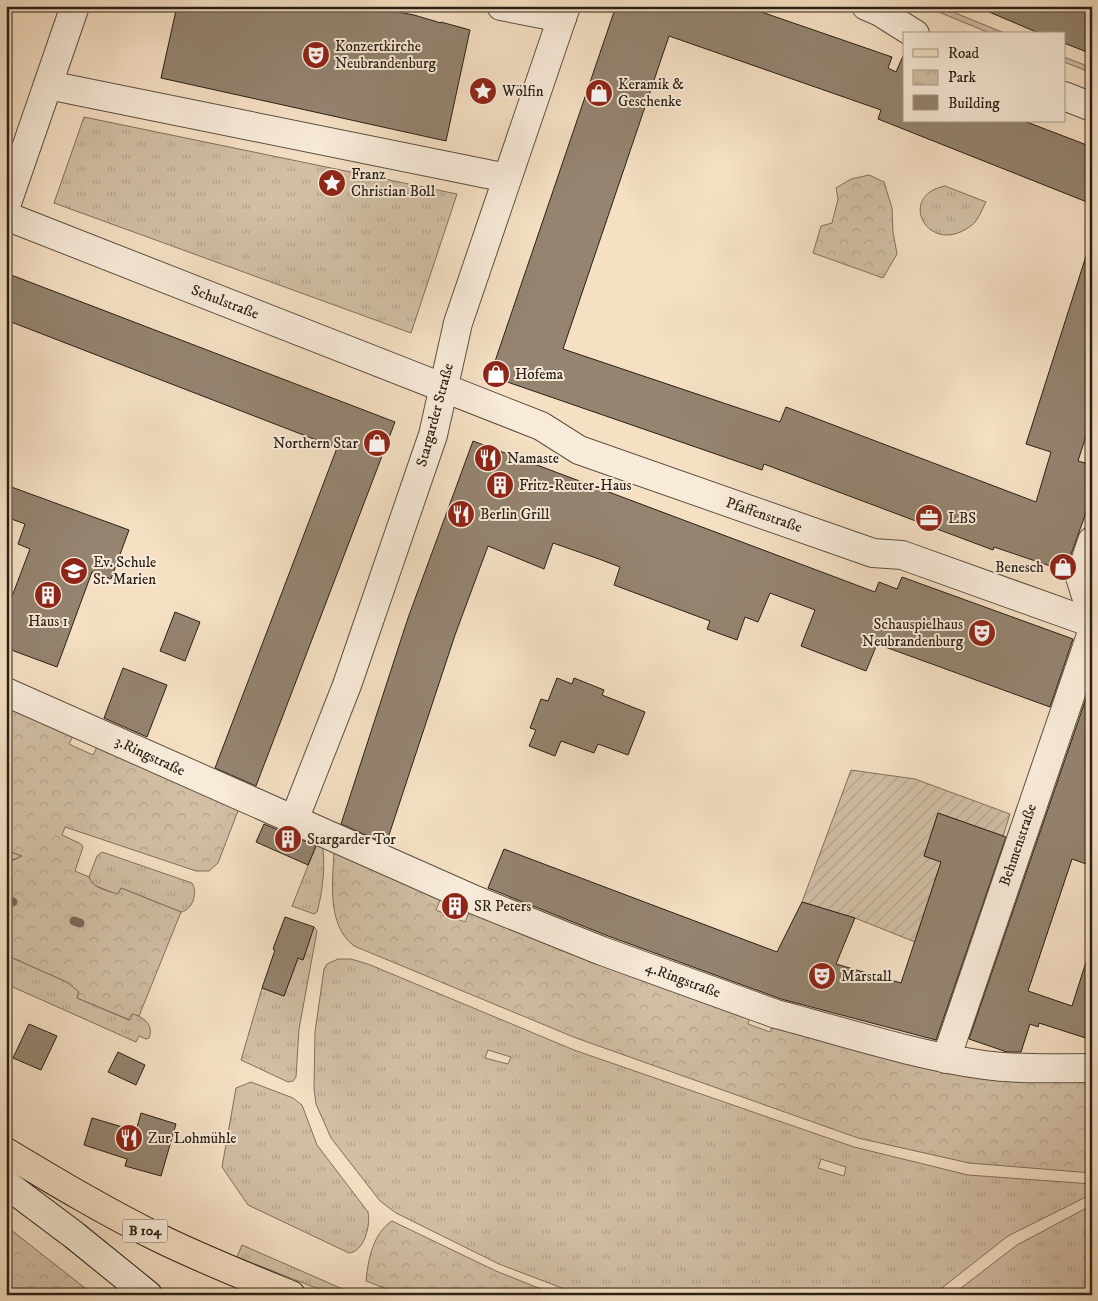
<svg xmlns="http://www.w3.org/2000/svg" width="1098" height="1301" font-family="'IM FELL DW Pica',serif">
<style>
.grass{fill:url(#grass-tufts);stroke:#7e705e;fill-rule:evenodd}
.park{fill:url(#park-crowns);stroke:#7e705e}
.garden{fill:url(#garden-furrows);stroke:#7e705e}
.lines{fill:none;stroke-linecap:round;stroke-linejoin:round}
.stream{stroke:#7a6c5a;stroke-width:9}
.building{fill:#948470;stroke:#2a2015}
.street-casing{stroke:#5d5041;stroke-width:30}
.secondary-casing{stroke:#2a2015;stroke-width:30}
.primary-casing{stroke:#2a2015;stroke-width:30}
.street{stroke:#f8ebd9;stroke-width:28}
.secondary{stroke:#f8ebd9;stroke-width:28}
.primary{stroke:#f5e0c4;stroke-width:28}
.labels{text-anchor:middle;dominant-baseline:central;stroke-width:4;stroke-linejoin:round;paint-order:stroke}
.shield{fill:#f8ebd9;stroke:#685d50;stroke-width:1}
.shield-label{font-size:14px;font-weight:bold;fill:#2a2015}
.poi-label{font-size:15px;fill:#2a2015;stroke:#f8ebd9;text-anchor:start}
.street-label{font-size:15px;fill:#2a2015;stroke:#f8ebd9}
</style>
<defs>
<pattern id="grass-tufts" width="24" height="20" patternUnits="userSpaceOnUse" patternTransform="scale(1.25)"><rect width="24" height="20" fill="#d2bfa6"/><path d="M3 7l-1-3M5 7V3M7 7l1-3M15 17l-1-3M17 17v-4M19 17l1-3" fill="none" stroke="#b4a48e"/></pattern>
<pattern id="park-crowns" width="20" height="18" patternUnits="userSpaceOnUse" patternTransform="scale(1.25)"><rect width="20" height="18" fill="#d2bfa6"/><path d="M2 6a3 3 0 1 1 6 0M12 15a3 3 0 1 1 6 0" fill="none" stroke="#b4a48e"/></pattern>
<pattern id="garden-furrows" width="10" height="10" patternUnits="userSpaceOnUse" patternTransform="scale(1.25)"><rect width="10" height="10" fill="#d2bfa6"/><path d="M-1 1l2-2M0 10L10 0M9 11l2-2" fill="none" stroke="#b4a48e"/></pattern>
</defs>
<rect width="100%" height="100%" fill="#f5e0c4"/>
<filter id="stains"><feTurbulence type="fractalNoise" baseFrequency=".004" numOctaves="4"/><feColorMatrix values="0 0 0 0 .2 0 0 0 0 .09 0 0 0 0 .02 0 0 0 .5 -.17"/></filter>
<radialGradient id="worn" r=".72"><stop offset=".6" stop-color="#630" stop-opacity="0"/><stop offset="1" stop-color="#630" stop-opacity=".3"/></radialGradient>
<g class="grass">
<polygon points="924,6 938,6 1007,34 992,34"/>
<polygon points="1064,57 1092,68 1092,73 1064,62"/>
<polygon points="84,117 457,194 411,333 54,203"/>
<path d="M945,186L986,202C982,209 978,221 972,225C929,259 895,196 945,186Z"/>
<path d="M320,836C327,857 323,891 317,912L314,914L292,906Z"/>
<polygon points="6,850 22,856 10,861 6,866"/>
<path d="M102,852L192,883C198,892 193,910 181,912L121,888L118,895L94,885L90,881L89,877L97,856Z"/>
<polygon points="314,927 317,931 299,1029 296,1077 293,1081 288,1082 241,1060 262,988 284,996 298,958 303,960"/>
<path d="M6,955L67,982L79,992L77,998L129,1020L132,1013C144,1018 154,1024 149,1038L146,1039L139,1036L136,1042L6,984Z"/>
<path d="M338,959H351L368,964L574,1050L854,1147L968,1175L1092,1184V1194L1008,1236L943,1287L938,1295H580L499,1264L396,1213L380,1201L331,1138L316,1104L314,1089L315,1032L324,969L327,964ZM488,1050L511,1057L508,1064L485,1058ZM821,1159L846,1167L844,1176L818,1168Z"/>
<path d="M251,1082L293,1098L302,1105L317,1145L368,1212C371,1225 364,1252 349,1253L248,1205L222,1167L236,1088Z"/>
<polygon points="1092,1205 1092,1295 952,1295 1017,1245"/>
<polygon points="242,1245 345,1290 343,1295 334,1295 237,1257"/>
</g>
<g class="park">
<polygon points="869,175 884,182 892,208 893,232 897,254 883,278 813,253 821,226 832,223 838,199 836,188 851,179"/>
<path d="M6,701L75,732L69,744L93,755L99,743L241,803L218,863L209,871H196L65,827L62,835L81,844L83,847L75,871L89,877C92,888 108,891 118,894L121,888L181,912L139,1016L132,1014L130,1020L77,998L79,992L67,982L6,955V866L10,862L22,856L6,850Z"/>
<path d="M334,850L442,895L436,910L465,922L471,908L751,1014L748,1024L770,1032L774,1022L1092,1080V1173L969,1163L858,1138L576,1038L354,946C326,924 333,882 334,850Z"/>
<path d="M392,1221L496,1271L556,1295H402L366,1281C368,1260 373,1233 392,1221Z"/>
<polygon points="6,1226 94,1295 6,1295"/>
</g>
<polygon class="garden" points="851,770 915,779 1010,814 1003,836 938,813 924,856 941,862 915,942 855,918 802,902"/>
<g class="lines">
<g class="stream">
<polyline points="6,901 13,902"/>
<polyline points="74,921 80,923"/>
</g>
</g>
<g class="building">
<polygon points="177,6 367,6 414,15 441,23 441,22 470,30 446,141 161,78"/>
<polygon points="616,6 744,6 892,57 888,68 896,72 903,56 904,56 904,121 1024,121 1092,147 1092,204 878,119 881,110 669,36 563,349 780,422 786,407 1036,502 1051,452 1026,444 1087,253 1092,254 1092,417 1078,461 1092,465 1092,496 1065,571 994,547 993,550 764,464 762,470 490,376"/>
<polygon points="975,6 1092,6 1092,54 1064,43 1064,34 1041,34"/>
<polygon points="6,273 395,422 256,786 215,768 337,448 6,320"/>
<polygon points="473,441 875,592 879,582 897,589 902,577 1073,639 1050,707 877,644 866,671 801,646 815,610 770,593 758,622 745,617 737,640 707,629 710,621 614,585 620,567 599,559 553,543 544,569 488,546 455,635 386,844 341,824 408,618"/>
<polygon points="6,485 129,530 111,579 92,572 57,667 6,648 6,612 30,549 18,544 25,524 6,517"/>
<polygon points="175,612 200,622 185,661 160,651"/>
<polygon points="123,668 167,685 147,737 104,718"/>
<polygon points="557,678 572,684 574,678 604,690 602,695 645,712 628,755 598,744 594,753 561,741 555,756 529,746 536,730 530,728 541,699 548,701"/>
<polygon points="1092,681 1092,866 1072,859 1028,991 1072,1006 1086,962 1092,963 1092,1040 1039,1023 1038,1027 1030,1024 1021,1052 1007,1052 969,1039"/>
<polygon points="938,813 1006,837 936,1040 781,999 608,936 488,888 504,849 777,952 802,902 855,918 836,964 901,983 941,862 924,856"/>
<polygon points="264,824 316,846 308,865 256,842"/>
<polygon points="285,917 314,927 303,960 298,958 284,996 262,988 275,950 273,949"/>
<polygon points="29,1024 57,1036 41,1070 13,1058"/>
<polygon points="118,1052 145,1065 136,1085 108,1072"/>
<polygon points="141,1113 176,1124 161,1176 125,1166 127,1159 84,1145 92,1118 136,1131"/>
</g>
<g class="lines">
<g class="street-casing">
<g id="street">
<polyline points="501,6 562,18"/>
<polyline points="866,6 880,12 915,34"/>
<polyline points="48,85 507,178"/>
<polyline points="1064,96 1092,107"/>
<polyline points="6,206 75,6"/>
<polyline points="6,216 541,426 579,450 873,553 902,555 1092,623"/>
<polyline points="1092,541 1080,577 1092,615"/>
<path d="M6,692L475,900L602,951L754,1006L776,1014C845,1032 914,1055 984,1065C1020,1070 1056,1068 1092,1068"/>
<polyline points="294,820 347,685 433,435 458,323 566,6"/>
<polyline points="946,1059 1092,632"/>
</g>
</g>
<g class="secondary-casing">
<polyline id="secondary" points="6,1184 74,1235 148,1295"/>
</g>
<g class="primary-casing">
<path id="primary" d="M6,1152C56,1182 106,1212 159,1238C202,1259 247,1277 291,1295"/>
</g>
<use href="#street" class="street"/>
<use href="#secondary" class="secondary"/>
<use href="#primary" class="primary"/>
</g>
<defs>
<g id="theatre-disc" transform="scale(1.4375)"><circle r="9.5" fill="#8f2418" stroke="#f8ebd9"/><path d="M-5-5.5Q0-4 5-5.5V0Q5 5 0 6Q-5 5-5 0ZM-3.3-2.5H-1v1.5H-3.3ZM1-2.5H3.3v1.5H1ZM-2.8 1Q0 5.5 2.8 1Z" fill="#fff"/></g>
<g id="sight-disc" transform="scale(1.4375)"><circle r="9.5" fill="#8f2418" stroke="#f8ebd9"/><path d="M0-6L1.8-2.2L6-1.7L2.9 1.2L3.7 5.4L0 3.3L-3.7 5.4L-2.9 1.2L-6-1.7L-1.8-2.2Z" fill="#fff"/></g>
<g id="shop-disc" transform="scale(1.4375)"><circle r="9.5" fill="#8f2418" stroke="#f8ebd9"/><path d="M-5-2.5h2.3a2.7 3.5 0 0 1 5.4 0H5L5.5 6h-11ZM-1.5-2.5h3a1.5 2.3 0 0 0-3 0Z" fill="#fff"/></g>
<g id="restaurant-disc" transform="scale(1.4375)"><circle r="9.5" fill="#8f2418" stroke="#f8ebd9"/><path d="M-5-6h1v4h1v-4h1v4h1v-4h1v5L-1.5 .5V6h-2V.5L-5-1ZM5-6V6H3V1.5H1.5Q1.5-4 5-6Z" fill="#fff"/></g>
<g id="building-disc" transform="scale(1.4375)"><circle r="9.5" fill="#8f2418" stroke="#f8ebd9"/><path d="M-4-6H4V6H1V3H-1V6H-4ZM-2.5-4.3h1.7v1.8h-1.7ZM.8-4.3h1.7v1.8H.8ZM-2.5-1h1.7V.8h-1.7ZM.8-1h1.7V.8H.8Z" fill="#fff"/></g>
<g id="office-disc" transform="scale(1.4375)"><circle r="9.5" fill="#8f2418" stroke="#f8ebd9"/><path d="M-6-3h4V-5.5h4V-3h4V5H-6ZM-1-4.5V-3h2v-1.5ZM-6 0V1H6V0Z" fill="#fff"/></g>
<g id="school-disc" transform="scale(1.4375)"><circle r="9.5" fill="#8f2418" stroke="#f8ebd9"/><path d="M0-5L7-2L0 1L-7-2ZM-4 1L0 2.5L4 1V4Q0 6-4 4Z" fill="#fff"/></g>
</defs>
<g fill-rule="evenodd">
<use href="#theatre-disc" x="316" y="55"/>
<use href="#sight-disc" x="483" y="91"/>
<use href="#shop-disc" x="599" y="93"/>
<use href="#sight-disc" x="332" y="183"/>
<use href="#shop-disc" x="496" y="374"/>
<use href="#shop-disc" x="377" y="443"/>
<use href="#restaurant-disc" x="488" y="458"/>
<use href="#building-disc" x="500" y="485"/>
<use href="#restaurant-disc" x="461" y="514"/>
<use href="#office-disc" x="929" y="518"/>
<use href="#shop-disc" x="1063" y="567"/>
<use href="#school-disc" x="74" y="571"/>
<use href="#building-disc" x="48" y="595"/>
<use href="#theatre-disc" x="982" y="633"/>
<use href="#building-disc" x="288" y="839"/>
<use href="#building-disc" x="455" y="906"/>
<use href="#theatre-disc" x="822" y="976"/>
<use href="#restaurant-disc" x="129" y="1138"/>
</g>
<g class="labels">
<rect class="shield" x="122.5" y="1219.5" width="45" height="23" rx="4"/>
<g class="shield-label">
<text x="145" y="1231">B 104</text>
</g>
<g class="poi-label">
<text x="335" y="46">Konzertkirche<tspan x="335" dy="17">Neubrandenburg</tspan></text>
<text x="618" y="84">Keramik &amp;<tspan x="618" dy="17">Geschenke</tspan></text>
<text x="502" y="91">Wölfin</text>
<text x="351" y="174">Franz<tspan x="351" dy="17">Christian Boll</tspan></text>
<text x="515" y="374">Hofema</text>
<text x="358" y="443" text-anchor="end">Northern Star</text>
<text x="507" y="458">Namaste</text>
<text x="519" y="485">Fritz-Reuter-Haus</text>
<text x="480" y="514">Berlin Grill</text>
<text x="948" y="518">LBS</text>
<text x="93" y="562">Ev. Schule<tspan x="93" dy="17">St. Marien</tspan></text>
<text x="1044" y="567" text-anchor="end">Benesch</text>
<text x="48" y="621" text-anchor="middle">Haus 1</text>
<text x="963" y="624" text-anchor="end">Schauspielhaus<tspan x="963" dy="17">Neubrandenburg</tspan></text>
<text x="307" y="839">Stargarder Tor</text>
<text x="474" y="906">SR Peters</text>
<text x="841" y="976">Marstall</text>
<text x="148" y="1138">Zur Lohmühle</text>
</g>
<g class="street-label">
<text transform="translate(225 302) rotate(21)">Schulstraße</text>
<text transform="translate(435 415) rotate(-75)">Stargarder Straße</text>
<text transform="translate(764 515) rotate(19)">Pfaffenstraße</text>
<text transform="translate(150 756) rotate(25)">3.Ringstraße</text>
<text transform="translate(1018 845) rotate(-71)">Behmenstraße</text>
<text transform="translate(683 980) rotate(20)">4.Ringstraße</text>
</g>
</g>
<rect width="1098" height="1301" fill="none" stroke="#f5e0c4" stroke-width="25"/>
<rect x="8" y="8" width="1083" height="1286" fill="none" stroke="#2a2015" stroke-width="2.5"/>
<rect x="12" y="12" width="1073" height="1276" fill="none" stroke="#2a2015"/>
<rect x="903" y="32" width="162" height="90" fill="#f8ebd9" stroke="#a69a8b"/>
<rect x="913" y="49" width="25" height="8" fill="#f5e0c4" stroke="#a69a8b"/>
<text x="948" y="58" font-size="15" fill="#2a2015">Road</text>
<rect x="913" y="70" width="25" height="15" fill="url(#park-crowns)" stroke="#a69a8b"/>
<text x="948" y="82" font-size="15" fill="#2a2015">Park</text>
<rect x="913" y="95" width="25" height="15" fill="#948470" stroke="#a69a8b"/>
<text x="948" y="108" font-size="15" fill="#2a2015">Building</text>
<rect width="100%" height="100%" filter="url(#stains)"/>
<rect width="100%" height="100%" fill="url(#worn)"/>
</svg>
